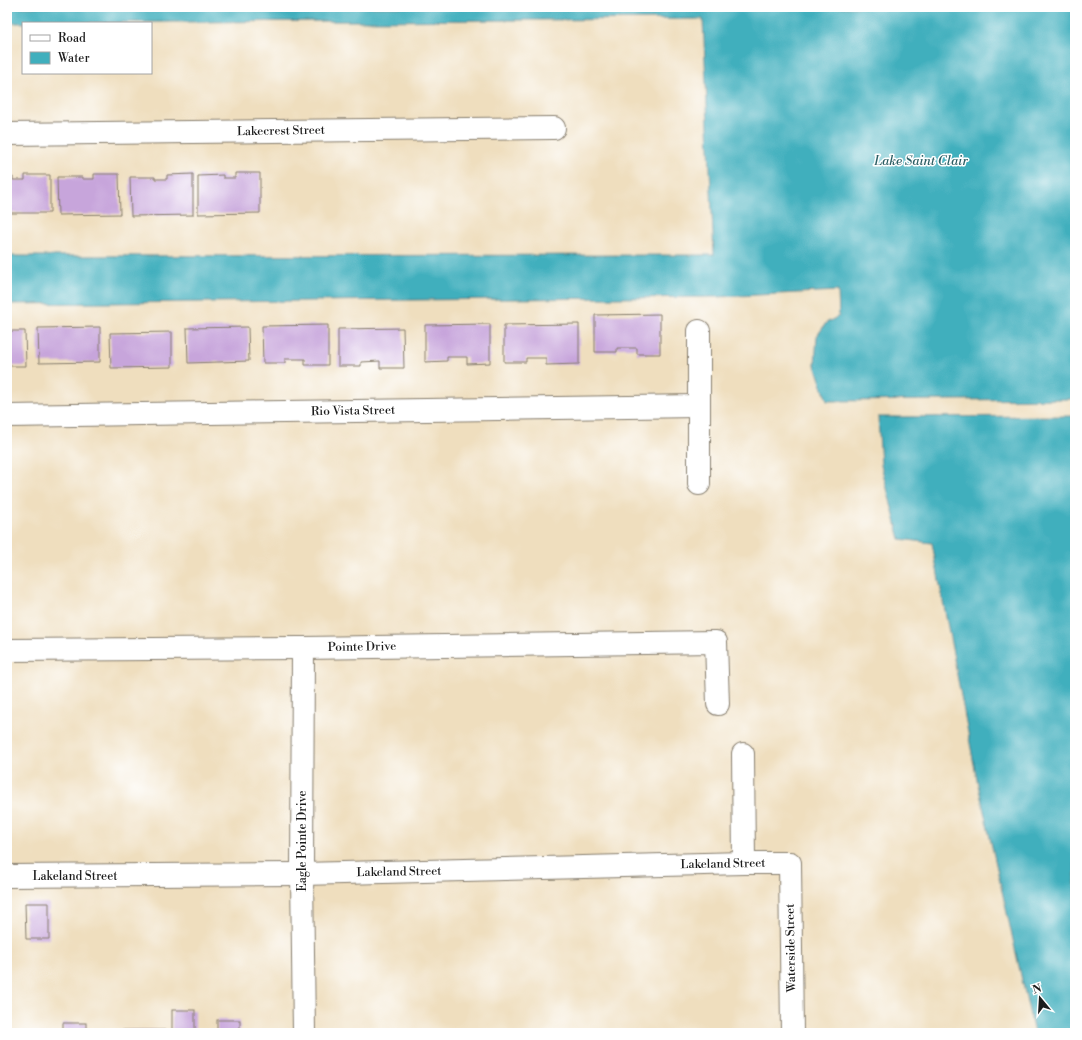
<svg xmlns="http://www.w3.org/2000/svg" width="1082" height="1040" font-family="'Libre Bodoni',serif">
<style>
.water{fill:#40afbd;stroke:#2e666c}
.building{fill:#c7a5db}
.lines{fill:none;stroke-linecap:round;stroke-linejoin:round}
.minor-casing{stroke:#867d6d;stroke-width:24}
.minor{stroke:#fff;stroke-width:22}
.labels{text-anchor:middle;dominant-baseline:central;stroke-width:3;stroke-linejoin:round;paint-order:stroke}
.street-label{font-size:12px;fill:#1c1c1c;stroke:#fff}
.water-label{font-size:13px;font-style:italic;fill:#2c5e64;stroke:#fff}
</style>
<rect width="100%" height="100%" fill="#fff"/>
<filter id="ink" filterUnits="userSpaceOnUse"><feTurbulence type="fractalNoise" baseFrequency=".025" numOctaves="2"/><feDisplacementMap in="SourceGraphic" scale="8" xChannelSelector="R" yChannelSelector="G"/><feConvolveMatrix kernelMatrix="1 2 1 2 8 2 1 2 1" color-interpolation-filters="sRGB"/></filter>
<filter id="wash" filterUnits="userSpaceOnUse"><feTurbulence type="fractalNoise" baseFrequency=".012" numOctaves="4" result="noise"/><feDisplacementMap in="SourceGraphic" scale="16" xChannelSelector="R" yChannelSelector="G"/><feGaussianBlur stdDeviation="0.9" result="paint"/><feColorMatrix in="noise" values="0 0 0 0 0 0 0 0 0 0 0 0 0 0 0 0 0 1.4 0 .05"/><feComposite in="paint" operator="in"/></filter>
<g filter="url(#wash)">
<rect width="100%" height="100%" fill="#efdebe"/>
<g class="water">
<polygon points="7,7 1075,7 1075,399 827,401 815,365 817,336 826,323 839,316 838,291 717,297 7,304 7,256 714,255 703,19 7,23"/>
<polygon points="1075,416 1075,1033 1034,1033 977,780 932,543 900,539 881,465 878,417"/>
</g>
<g id="blocks">
<g class="building">
<polygon points="235,173 260,173 260,213 198,214 198,176 223,175 223,178 235,178"/>
<polygon points="94,174 119,174 120,214 58,215 57,177 82,177 82,179 94,179"/>
<polygon points="193,174 193,215 131,216 130,177 155,177 155,179 167,179 167,175"/>
<polygon points="25,175 50,175 50,213 7,213 7,177 13,177 13,180 25,180"/>
<polygon points="660,314 660,354 637,354 637,348 617,348 617,352 595,352 595,315"/>
<polygon points="490,324 490,363 467,364 467,357 447,357 447,361 425,362 425,325"/>
<polygon points="579,324 579,364 546,365 546,358 526,358 526,362 504,362 504,325"/>
<polygon points="328,325 328,365 305,365 305,359 285,359 285,363 263,363 262,326"/>
<polygon points="100,327 100,362 39,363 38,328"/>
<polygon points="248,327 249,361 188,363 187,328"/>
<polygon points="403,328 404,368 380,368 380,361 361,362 361,366 338,366 338,329"/>
<polygon points="7,331 25,331 26,366 7,366"/>
<polygon points="172,332 172,367 111,368 110,333"/>
<polygon points="25,903 49,903 49,939 26,939"/>
<rect x="172" y="1010" width="23" height="23"/>
<rect x="217" y="1020" width="23" height="13"/>
<rect x="63" y="1023" width="23" height="10"/>
<rect x="123" y="1030" width="47" height="3"/>
</g>
</g>
</g>
<g filter="url(#ink)">
<use href="#blocks" fill-opacity="0" stroke="#867d6d" stroke-width="1"/>
<g class="lines">
<g class="minor-casing">
<g id="minor">
<polyline points="7,134 554,128"/>
<polyline points="699,331 699,484"/>
<polyline points="7,416 699,406"/>
<polyline points="303,648 302,874 304,1033"/>
<polyline points="7,650 303,648 716,642 718,704"/>
<polyline points="743,754 744,863"/>
<polyline points="7,876 302,874 744,863 790,863 792,1033"/>
</g>
</g>
<use href="#minor" class="minor"/>
</g>
</g>
<g class="labels">
<g class="street-label">
<text transform="translate(281 131) rotate(-1)">Lakecrest Street</text>
<text transform="translate(353 411) rotate(-1)">Rio Vista Street</text>
<text transform="translate(362 647) rotate(-1)">Pointe Drive</text>
<text transform="translate(302 841) rotate(-90)">Eagle Pointe Drive</text>
<text transform="translate(723 864) rotate(-1)">Lakeland Street</text>
<text transform="translate(399 872) rotate(-1)">Lakeland Street</text>
<text x="75" y="876">Lakeland Street</text>
<text transform="translate(791 948) rotate(-91)">Waterside Street</text>
</g>
<g class="water-label">
<text x="921" y="161">Lake Saint Clair</text>
</g>
</g>
<rect width="1082" height="1040" fill="none" stroke="#fff" stroke-width="24"/>
<rect x="22" y="22" width="130" height="52" fill="#ffffff" stroke="#a4a4a4"/>
<rect x="30" y="35" width="20" height="6" fill="#ffffff" stroke="#a4a4a4"/>
<text x="58" y="42" font-size="12" fill="#1c1c1c">Road</text>
<rect x="30" y="52" width="20" height="12" fill="#40afbd" stroke="#a4a4a4"/>
<text x="58" y="62" font-size="12" fill="#1c1c1c">Water</text>
<g transform="translate(1040 998) rotate(342)" stroke="#ffffff" stroke-width="3" paint-order="stroke">
<path d="M0-3L7 15L0 10L-7 15Z" fill="#1c1c1c"/>
<text y="-6" font-size="11" font-weight="bold" text-anchor="middle" fill="#1c1c1c">N</text>
</g>
</svg>
